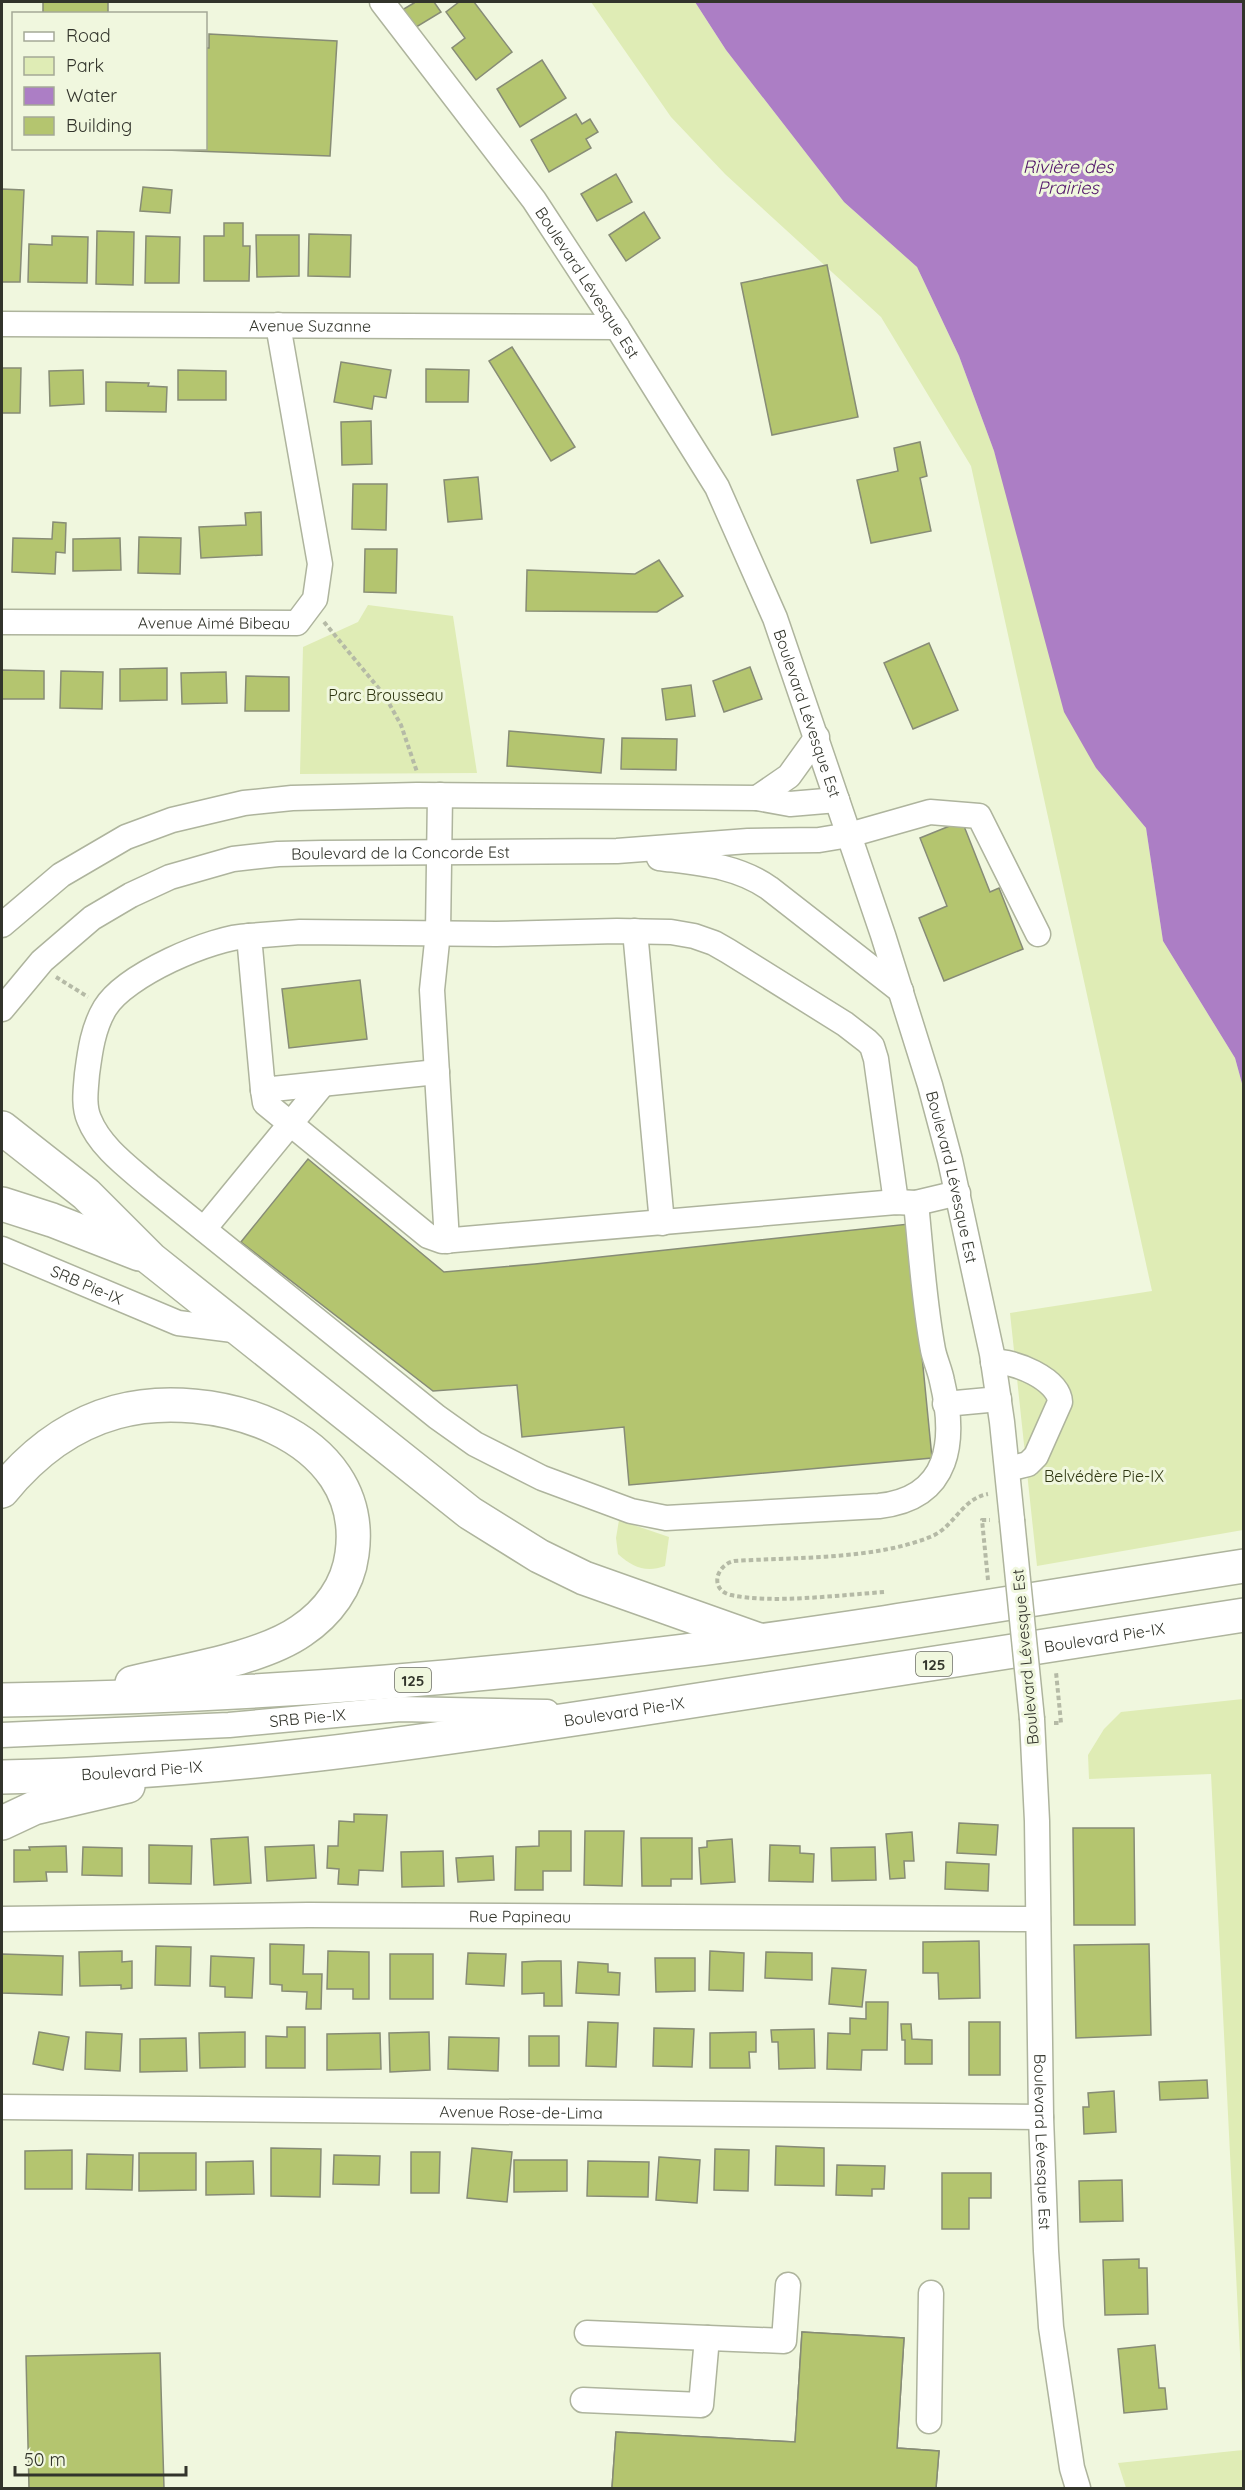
<svg xmlns="http://www.w3.org/2000/svg" width="1245" height="2490" font-family="Quicksand,sans-serif">
<style>
.green{fill:#dfecb5}
.water{fill:#ac7ec5}
.building{fill:#b4c56f;stroke:#878c76;stroke-width:1.5}
.lines{fill:none;stroke-linecap:round;stroke-linejoin:round}
.minor-casing{stroke:#aeb49d;stroke-width:27}
.highway-casing{stroke:#aeb49d;stroke-width:36}
.path{stroke:#b5baa6;stroke-width:4;stroke-dasharray:4.5 3;stroke-linecap:butt}
.minor{stroke:#fff;stroke-width:24}
.highway{stroke:#fff;stroke-width:33}
.minor-bridge-casing{stroke:#aeb49d;stroke-width:27;stroke-linecap:butt}
.minor-bridge{stroke:#fff;stroke-width:24}
.labels{text-anchor:middle;dominant-baseline:central;stroke-width:6;stroke-linejoin:round;paint-order:stroke}
.shield{fill:#f0f7de;stroke:#6b6e61;stroke-width:1.5}
.shield-label{font-size:15px;font-weight:bold;fill:#32342b}
.street-label{font-size:16px;fill:#32342b;stroke:#f0f7de}
.park-label{font-size:16px;fill:#2f3611;stroke:#f0f7de}
.water-label{font-size:18px;font-style:italic;fill:#4e1067;stroke:#f0f7de}
</style>
<rect width="100%" height="100%" fill="#f0f7de"/>
<g class="green">
<polygon points="591,2 695,2 726,50 844,202 917,267 959,356 994,451 1096,768 1146,828 1163,941 1235,1058 1243,1087 1243,1530 1037,1566 1010,1313 1152,1291 971,466 881,317 725,174 671,117"/>
<polygon points="368,605 453,616 477,773 300,774 303,647 358,622"/>
<path d="M619,1520L669,1537L665,1566C646,1573 632,1567 618,1554L616,1538Z"/>
<polygon points="1243,1699 1244,1699 1243,2414 1211,1774 1089,1779 1088,1755 1104,1729 1121,1712"/>
<polygon points="1243,2450 1243,2488 1126,2488 1118,2463"/>
</g>
<polygon class="water" points="695,2 1243,2 1243,1087 1235,1058 1163,941 1146,828 1096,768 1064,712 994,451 959,356 917,267 844,202 726,50"/>
<g class="building">
<rect x="43" y="2" width="65" height="12"/>
<polygon points="413,2 434,2 441,12 413,29 402,10 414,3"/>
<polygon points="459,2 474,2 512,52 476,80 452,48 465,38 446,12"/>
<polygon points="209,34 337,41 330,156 109,148 206,148 206,48 209,48"/>
<polygon points="542,60 566,98 520,127 497,89"/>
<polygon points="576,114 582,124 590,119 598,132 586,139 591,148 549,172 531,140"/>
<polygon points="616,174 632,202 597,221 581,194"/>
<polygon points="143,187 172,190 170,213 140,211"/>
<polygon points="2,189 24,190 20,282 2,282"/>
<polygon points="644,212 660,238 626,261 609,235"/>
<polygon points="224,223 243,223 243,246 250,246 249,281 204,281 204,236 224,236"/>
<polygon points="97,231 134,232 133,285 96,284"/>
<polygon points="309,234 351,235 350,277 308,276"/>
<polygon points="256,235 299,235 299,276 257,277"/>
<polygon points="52,236 88,237 87,283 28,282 29,244 52,245"/>
<polygon points="146,236 180,237 179,283 145,283"/>
<polygon points="827,265 858,417 772,435 741,283"/>
<polygon points="512,347 575,447 551,461 489,361"/>
<polygon points="341,362 391,370 386,398 374,396 372,409 334,402"/>
<polygon points="2,368 21,368 20,413 2,413"/>
<polygon points="426,369 469,370 468,402 426,402"/>
<polygon points="83,370 84,404 50,406 49,371"/>
<polygon points="178,370 226,371 226,400 178,400"/>
<polygon points="106,382 149,383 148,386 167,387 166,412 106,411"/>
<polygon points="371,421 372,464 342,465 341,422"/>
<polygon points="920,442 927,476 920,478 931,531 871,543 857,480 898,471 894,448"/>
<polygon points="478,477 482,519 448,522 444,480"/>
<polygon points="353,484 387,484 386,530 352,529"/>
<polygon points="261,512 262,555 201,558 199,527 246,525 245,513"/>
<polygon points="53,522 66,523 65,553 56,552 55,574 12,572 13,538 52,539"/>
<polygon points="139,537 181,538 180,574 138,573"/>
<polygon points="120,538 121,570 73,571 73,539"/>
<polygon points="365,549 397,549 396,593 364,592"/>
<polygon points="659,560 683,596 657,612 526,611 527,570 635,574"/>
<polygon points="929,643 958,710 913,729 884,663"/>
<polygon points="750,667 762,699 724,712 713,681"/>
<polygon points="167,668 167,700 120,701 120,669"/>
<polygon points="2,670 44,671 44,699 2,699"/>
<polygon points="61,671 103,672 102,709 60,708"/>
<polygon points="226,672 227,703 182,704 181,673"/>
<polygon points="246,676 289,677 289,711 245,711"/>
<polygon points="691,685 695,716 666,720 662,689"/>
<polygon points="509,731 604,739 601,773 507,766"/>
<polygon points="622,738 677,739 676,770 621,769"/>
<polygon points="962,821 990,892 999,888 1023,949 944,981 919,918 947,906 920,838"/>
<polygon points="360,980 367,1039 289,1048 282,989"/>
<polygon points="308,1159 444,1272 535,1264 909,1224 932,1458 629,1485 624,1427 522,1437 517,1385 433,1391 241,1242"/>
<polygon points="354,1814 387,1815 383,1871 359,1870 358,1885 338,1884 339,1869 327,1868 328,1846 338,1846 339,1821 354,1822"/>
<polygon points="959,1823 998,1825 996,1855 957,1853"/>
<polygon points="1073,1828 1134,1828 1135,1925 1074,1925"/>
<polygon points="539,1831 571,1831 571,1871 543,1871 543,1890 515,1890 516,1847 539,1846"/>
<polygon points="585,1831 624,1831 622,1886 584,1885"/>
<polygon points="912,1832 914,1861 904,1861 905,1878 890,1879 886,1834"/>
<polygon points="248,1837 251,1883 214,1885 211,1839"/>
<polygon points="641,1838 692,1838 692,1879 671,1879 671,1886 642,1886"/>
<polygon points="732,1839 735,1882 701,1884 699,1848 707,1847 707,1841"/>
<polygon points="149,1845 192,1846 191,1884 149,1883"/>
<polygon points="314,1845 316,1878 267,1881 265,1847"/>
<polygon points="770,1845 800,1846 800,1853 814,1854 813,1882 769,1881"/>
<polygon points="66,1846 67,1872 46,1872 47,1881 14,1882 14,1850 30,1850 29,1847"/>
<polygon points="83,1847 122,1848 122,1876 82,1875"/>
<polygon points="875,1847 876,1880 832,1881 831,1848"/>
<polygon points="443,1851 444,1886 402,1887 401,1852"/>
<polygon points="493,1856 494,1880 458,1882 456,1858"/>
<polygon points="946,1862 989,1864 988,1891 945,1889"/>
<polygon points="979,1941 980,1998 939,1999 938,1973 923,1973 923,1942"/>
<polygon points="270,1944 304,1945 303,1974 322,1974 321,2009 306,2009 307,1992 282,1991 282,1985 270,1984"/>
<polygon points="1149,1944 1151,2035 1076,2038 1074,1945"/>
<polygon points="156,1946 191,1947 190,1986 155,1985"/>
<polygon points="122,1951 122,1962 132,1961 132,1988 121,1989 121,1985 80,1986 79,1952"/>
<polygon points="328,1951 369,1952 369,1999 353,1999 353,1989 327,1989"/>
<polygon points="710,1951 744,1953 743,1991 709,1990"/>
<polygon points="766,1952 812,1953 812,1980 765,1978"/>
<polygon points="468,1953 506,1954 504,1986 466,1984"/>
<polygon points="2,1954 63,1956 62,1995 2,1993"/>
<rect x="390" y="1954" width="43" height="45"/>
<polygon points="211,1956 254,1958 252,1998 225,1997 225,1987 210,1986"/>
<polygon points="655,1958 695,1958 695,1991 656,1992"/>
<polygon points="538,1961 561,1961 562,2006 544,2006 544,1993 522,1994 522,1962"/>
<polygon points="578,1962 608,1964 608,1972 620,1973 619,1995 576,1993"/>
<polygon points="832,1968 866,1970 862,2007 829,2004"/>
<polygon points="866,2002 888,2002 887,2050 862,2050 861,2070 827,2069 828,2033 850,2034 850,2018 866,2019"/>
<polygon points="588,2022 618,2023 616,2067 586,2066"/>
<rect x="969" y="2022" width="31" height="53"/>
<polygon points="901,2024 911,2024 912,2039 932,2040 932,2064 905,2064 905,2040 902,2040"/>
<polygon points="287,2027 305,2027 305,2068 266,2068 266,2036 287,2037"/>
<polygon points="654,2028 694,2029 692,2067 653,2066"/>
<polygon points="814,2029 815,2068 779,2069 778,2042 772,2042 771,2030"/>
<polygon points="39,2032 69,2037 63,2070 33,2064"/>
<polygon points="86,2032 122,2034 120,2071 85,2069"/>
<polygon points="245,2032 245,2067 200,2068 199,2033"/>
<polygon points="429,2032 430,2070 390,2072 389,2033"/>
<polygon points="756,2032 756,2052 749,2052 750,2068 710,2068 710,2033"/>
<polygon points="380,2033 381,2069 327,2070 327,2034"/>
<rect x="529" y="2036" width="30" height="30"/>
<polygon points="449,2037 499,2038 498,2071 448,2069"/>
<polygon points="186,2038 187,2071 140,2072 140,2039"/>
<polygon points="1207,2080 1208,2098 1160,2100 1159,2082"/>
<polygon points="1114,2091 1116,2132 1084,2134 1083,2107 1089,2107 1088,2093"/>
<polygon points="776,2146 824,2148 824,2186 775,2185"/>
<polygon points="271,2148 321,2149 320,2197 271,2196"/>
<polygon points="472,2148 512,2152 507,2202 467,2198"/>
<polygon points="715,2149 749,2150 748,2191 714,2190"/>
<polygon points="72,2150 72,2189 25,2189 25,2151"/>
<polygon points="411,2152 440,2152 439,2193 411,2193"/>
<polygon points="139,2153 196,2153 196,2190 139,2191"/>
<polygon points="87,2154 133,2155 132,2190 86,2189"/>
<polygon points="334,2155 380,2156 379,2185 333,2184"/>
<polygon points="659,2157 700,2160 697,2203 656,2200"/>
<polygon points="514,2160 567,2160 567,2191 514,2192"/>
<polygon points="253,2161 254,2194 206,2195 206,2162"/>
<polygon points="588,2161 649,2162 648,2197 587,2196"/>
<polygon points="837,2165 885,2166 884,2189 872,2189 872,2196 836,2195"/>
<polygon points="942,2173 991,2173 991,2198 969,2198 969,2229 942,2229"/>
<polygon points="1122,2180 1123,2221 1080,2222 1079,2181"/>
<polygon points="1139,2259 1139,2268 1147,2268 1148,2314 1105,2315 1103,2260"/>
<polygon points="802,2332 904,2338 897,2448 939,2451 936,2488 612,2488 616,2432 795,2442"/>
<polygon points="802,2332 904,2338 897,2448 939,2451 936,2488 612,2488 616,2432 795,2442"/>
<polygon points="1155,2345 1159,2388 1165,2388 1167,2409 1124,2413 1118,2349"/>
<polygon points="160,2353 164,2488 29,2488 26,2356"/>
</g>
<g class="lines">
<g class="minor-casing">
<g id="minor">
<path id="s1" d="M382,2L534,200L617,327L717,487L775,618L883,935L930,1085L950,1160L992,1354L1002,1422L1012,1520"/>
<path id="s2" d="M2,324L617,327"/>
<path id="s3" d="M2,622L297,623L315,599L320,564L278,325"/>
<polyline points="440,795 438,932 432,990 447,1241"/>
<polyline points="757,798 789,776 817,737"/>
<path d="M659,858C698,863 736,865 769,888L901,991"/>
<polyline points="2,925 61,875 126,837 172,820 244,803 292,798 417,795 757,798 790,804 837,800"/>
<polyline points="635,931 662,1223"/>
<path d="M249,936C212,937 125,975 105,1008C93,1028 90,1051 87,1074C86,1088 83,1105 89,1119C100,1147 128,1167 150,1186L437,1417L475,1444L542,1478L631,1511L666,1518L879,1506C951,1498 956,1440 942,1381C940,1370 935,1360 933,1350C924,1302 921,1252 916,1203"/>
<path id="s4" d="M2,1009L42,961L92,918L131,895L170,877L233,859L278,854L322,853L617,851L748,841L819,840L849,835L930,812L979,816L1038,934"/>
<polyline points="437,1072 263,1090 249,936 300,932 496,934 617,931 671,932 694,936 714,943 728,951 845,1024 867,1041 872,1046 876,1059 896,1202"/>
<polyline points="263,1090 265,1103 428,1236 442,1241 896,1202 916,1203 958,1193"/>
<polyline points="204,1229 323,1084"/>
<path id="s5" d="M2,1249L178,1323L241,1331"/>
<path d="M993,1362C1013,1360 1059,1379 1060,1402L1036,1456L1028,1464L1008,1469"/>
<polyline points="945,1404 999,1399"/>
<path id="s6" d="M1032,1719L1037,1821L1041,2117L1046,2251L1051,2327L1072,2468L1078,2488"/>
<path id="s7" d="M2,1735L229,1725L400,1709L547,1712"/>
<path id="s8" d="M2,1919L308,1915L1038,1919"/>
<path id="s9" d="M2,2107L1041,2117"/>
<polyline points="587,2333 784,2341 788,2285"/>
<polyline points="583,2400 701,2405 707,2338"/>
<polyline points="929,2421 931,2293"/>
</g>
</g>
<g class="highway-casing">
<g id="highway">
<polyline points="2,1128 86,1194 151,1259 470,1513 539,1556 584,1578 756,1639"/>
<polyline points="2,1204 52,1220 139,1254"/>
<path d="M2,1491C32,1454 69,1425 116,1412C209,1386 369,1432 352,1554C348,1586 328,1613 301,1631C261,1659 181,1671 132,1683"/>
<path d="M2,1700C230,1697 458,1680 684,1651C871,1627 1057,1595 1244,1566"/>
<path id="s10" d="M2,1777C214,1773 424,1742 634,1710C837,1679 1040,1648 1244,1615"/>
<polyline points="2,1823 34,1808 128,1786"/>
</g>
</g>
<g class="path">
<polyline points="324,622 385,696 401,725 417,772"/>
<polyline points="56,977 88,997"/>
<polyline points="988,1580 982,1520 990,1520"/>
<path d="M884,1592C840,1595 772,1604 731,1595C709,1590 716,1565 734,1561C795,1557 873,1560 930,1537C954,1528 961,1499 988,1494"/>
<polyline points="1054,1723 1061,1723 1056,1672"/>
</g>
<use href="#minor" class="minor"/>
<use href="#highway" class="highway"/>
<g class="minor-bridge-casing">
<polyline id="minor-bridge" points="1012,1520 1032,1719"/>
</g>
<use href="#minor-bridge" class="minor-bridge"/>
</g>
<g class="labels">
<g class="shield">
<rect x="916" y="1652" width="36" height="24" rx="4.5"/>
<rect x="395" y="1668" width="36" height="24" rx="4.5"/>
</g>
<g class="shield-label">
<text x="934" y="1664">125</text>
<text x="413" y="1680">125</text>
</g>
<g class="street-label">
<text stroke="none"><textPath href="#s1" startOffset="348">Boulevard Lévesque Est</textPath></text>
<text stroke="none"><textPath href="#s2" startOffset="308">Avenue Suzanne</textPath></text>
<text stroke="none"><textPath href="#s3" startOffset="212">Avenue Aimé Bibeau</textPath></text>
<text stroke="none"><textPath href="#s1" startOffset="834">Boulevard Lévesque Est</textPath></text>
<text stroke="none"><textPath href="#s4" startOffset="450">Boulevard de la Concorde Est</textPath></text>
<text stroke="none"><textPath href="#s1" startOffset="1320">Boulevard Lévesque Est</textPath></text>
<text stroke="none"><textPath href="#s5" startOffset="92">SRB Pie-IX</textPath></text>
<text stroke="none"><textPath href="#s10" startOffset="1112">Boulevard Pie-IX</textPath></text>
<text transform="translate(1025 1657) rotate(-95)">Boulevard Lévesque Est</text>
<text stroke="none"><textPath href="#s10" startOffset="626">Boulevard Pie-IX</textPath></text>
<text stroke="none"><textPath href="#s7" startOffset="306">SRB Pie-IX</textPath></text>
<text stroke="none"><textPath href="#s10" startOffset="140">Boulevard Pie-IX</textPath></text>
<text stroke="none"><textPath href="#s8" startOffset="518">Rue Papineau</textPath></text>
<text stroke="none"><textPath href="#s9" startOffset="519">Avenue Rose-de-Lima</textPath></text>
<text stroke="none"><textPath href="#s6" startOffset="423">Boulevard Lévesque Est</textPath></text>
</g>
<g class="park-label">
<text x="386" y="695">Parc Brousseau</text>
<text x="1104" y="1476">Belvédère Pie-IX</text>
</g>
<g class="water-label">
<text x="1068" y="166">Rivière des<tspan x="1068" dy="21">Prairies</tspan></text>
</g>
</g>
<rect width="1245" height="2490" fill="none" stroke="#32342b" stroke-width="6"/>
<rect x="12" y="12" width="195" height="138" fill="#f0f7de" stroke="#a4a996" stroke-width="1.5"/>
<rect x="24" y="32" width="30" height="9" fill="#ffffff" stroke="#a4a996" stroke-width="1.5"/>
<text x="66" y="42" font-size="18" fill="#32342b">Road</text>
<rect x="24" y="57" width="30" height="18" fill="#dfecb5" stroke="#a4a996" stroke-width="1.5"/>
<text x="66" y="72" font-size="18" fill="#32342b">Park</text>
<rect x="24" y="87" width="30" height="18" fill="#ac7ec5" stroke="#a4a996" stroke-width="1.5"/>
<text x="66" y="102" font-size="18" fill="#32342b">Water</text>
<rect x="24" y="117" width="30" height="18" fill="#b4c56f" stroke="#a4a996" stroke-width="1.5"/>
<text x="66" y="132" font-size="18" fill="#32342b">Building</text>
<path d="M15 2466v9h171v-9" fill="none" stroke="#32342b" stroke-width="3"/>
<text x="24" y="2466" font-size="18" fill="#32342b" stroke="#f0f7de" stroke-width="4.5" paint-order="stroke">50 m</text>
</svg>
